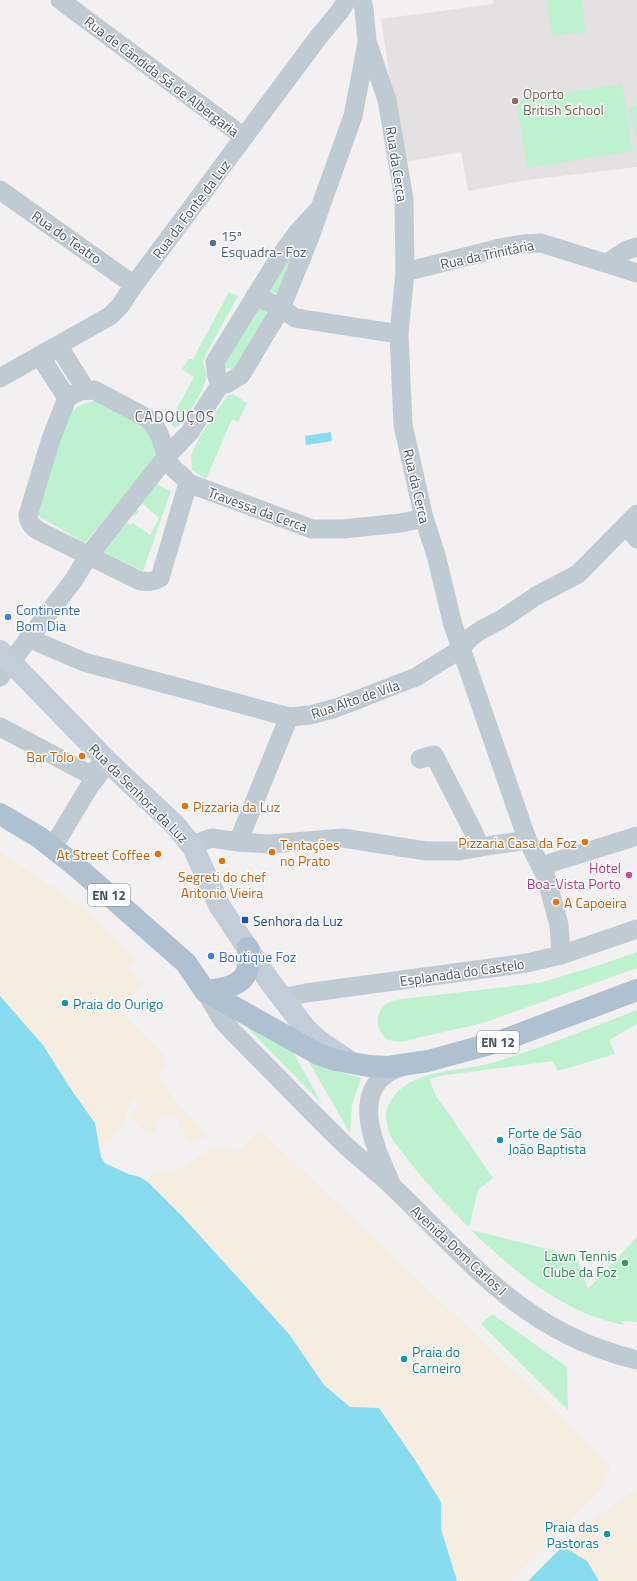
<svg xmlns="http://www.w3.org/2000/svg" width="637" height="1581" font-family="'Titillium Web',sans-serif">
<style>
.education{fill:#e3e1e2}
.green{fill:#bdf1d0;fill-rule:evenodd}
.sand{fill:#f4ede0}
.water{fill:#88dcf0}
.pier{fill:#f2f0f0}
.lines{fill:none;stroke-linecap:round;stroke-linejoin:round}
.street{stroke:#c0cad2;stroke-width:19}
.secondary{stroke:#c2cdd9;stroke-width:22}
.primary{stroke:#afc0d0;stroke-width:22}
.education-dot{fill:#8d6e63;stroke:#fff;stroke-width:1.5}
.service-dot{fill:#5c6f8a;stroke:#fff;stroke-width:1.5}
.shop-dot{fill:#3f7fe0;stroke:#fff;stroke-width:1.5}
.food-dot{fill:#e8710a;stroke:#fff;stroke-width:1.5}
.hotel-dot{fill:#d1479c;stroke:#fff;stroke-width:1.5}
.transit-dot{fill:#1a4fb4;stroke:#fff;stroke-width:1.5}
.culture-dot{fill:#0f9aa8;stroke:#fff;stroke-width:1.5}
.leisure-dot{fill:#2e9e5b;stroke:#fff;stroke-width:1.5}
.labels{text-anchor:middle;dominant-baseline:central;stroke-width:3;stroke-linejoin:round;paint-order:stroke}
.shield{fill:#fff;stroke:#7e878e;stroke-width:1}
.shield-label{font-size:13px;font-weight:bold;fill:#47545e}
.street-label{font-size:14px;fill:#47545e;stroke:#fff}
.education-label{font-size:14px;fill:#785e54;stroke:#fff;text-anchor:start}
.service-label{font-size:14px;fill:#4e5e75;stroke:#fff;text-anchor:start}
.shop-label{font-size:14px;fill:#366cbe;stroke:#fff;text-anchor:start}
.food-label{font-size:14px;fill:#c56008;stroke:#fff;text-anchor:end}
.hotel-label{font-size:14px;fill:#b23c85;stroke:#fff;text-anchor:end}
.transit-label{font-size:14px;fill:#164399;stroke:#fff;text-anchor:start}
.culture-label{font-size:14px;fill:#0d838f;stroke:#fff;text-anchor:start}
.leisure-label{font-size:14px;fill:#27864d;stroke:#fff;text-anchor:end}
.neighbourhood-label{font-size:15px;letter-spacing:1px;fill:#5c6065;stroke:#fff}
</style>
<rect width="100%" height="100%" fill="#f2f0f0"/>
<polygon class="education" points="493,0 637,0 637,167 527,180 468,191 461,152 404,162 391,86 381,19 493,4"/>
<g class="green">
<polygon points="547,0 582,0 586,32 552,36"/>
<polygon points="622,84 633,151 527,168 516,101"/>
<polygon points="637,106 637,136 635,136 628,108"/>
<polygon points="301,234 278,293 269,294 266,282"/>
<path d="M229,292L238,296L207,352L203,363C204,367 207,371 207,375C206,387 186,420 176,428L172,426L171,419L194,377L182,369L189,359H193Z"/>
<polygon points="257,307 266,311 267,317 234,370 224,367 226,352"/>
<polygon points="233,394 247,403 238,422 232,419 206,479 192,470 191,456 200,436 227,396"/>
<polygon points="98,400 147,426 154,442 155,460 85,543 35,514 69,412 83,404"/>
<path d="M156,484L171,491L143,571L99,550ZM142,503L159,518L150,535L133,523L130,525L126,521L132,514L135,516L139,511L137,509Z"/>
<path d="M637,952V968L483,1023L400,1042C395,1041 391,1041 387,1039C374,1029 374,1009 390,1002C393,1000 398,1000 402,999L539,983L603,964Z"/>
<path d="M637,1010V1024L609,1040L615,1054L558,1071L553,1061L446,1075L429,1079L436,1096L444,1107L493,1178L478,1190L469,1227C446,1205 425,1182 406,1157C401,1150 394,1143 390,1135C388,1129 386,1121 386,1114C388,1099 399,1089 411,1082C433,1070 464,1070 488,1064C539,1049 588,1029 637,1010Z"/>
<polygon points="239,1019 290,1047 322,1104"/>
<polygon points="306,1057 329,1069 361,1078 352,1105 350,1133"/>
<path d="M471,1230L576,1256L588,1289L637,1237V1322L621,1321L624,1325C565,1314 513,1271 471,1230Z"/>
<polygon points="492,1314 567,1367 568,1410 481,1324"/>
</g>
<g class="sand">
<path d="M0,852L91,914L136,959L127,968L146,981L118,1008L168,1060L158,1076L175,1101L208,1135L189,1144L182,1128H177L179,1122L177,1118L171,1114C158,1120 155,1119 156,1134L140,1128L137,1123L132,1120L131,1113L138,1107V1100L131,1099L124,1119L126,1123L119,1131L114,1133V1139L105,1144L100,1151L0,1050Z"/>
<path d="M260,1130L473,1332L611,1467L601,1489L511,1581H457L441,1529V1502L350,1407L324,1385L289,1334L182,1216L149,1183L140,1177C154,1174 169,1172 182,1167C197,1163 207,1144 223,1147C228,1147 233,1151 238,1152Z"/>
<polygon points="637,1489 637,1581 528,1581 562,1546 591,1521"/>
</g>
<g class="water">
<polygon points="331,432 332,441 306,445 305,436"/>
<polygon points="0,996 43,1045 72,1091 95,1123 101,1157 105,1163 128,1174 140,1177 149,1183 182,1216 289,1334 324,1385 350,1407 379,1408 415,1460 441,1502 441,1529 457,1581 0,1581"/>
<polygon points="562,1546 587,1561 599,1581 528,1581"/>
</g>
<polygon class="pier" points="562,1544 564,1545 528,1581 526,1581"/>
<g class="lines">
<g class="street">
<polyline points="60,0 244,137"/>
<polyline points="362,0 364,9 367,41 387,100 404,199 405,272 399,334 403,425 424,518 436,555 453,625 527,839 546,877 559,925 561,955"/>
<polyline points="0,190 134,285"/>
<polygon points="320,208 310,237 281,308 241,375 226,384 221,383 217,377 215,362 279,258 297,233"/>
<polyline points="320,208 353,116 367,43"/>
<polyline points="607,263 627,250 637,247"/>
<polyline points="405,272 500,248 523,244 541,243 637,273"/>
<polyline points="255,296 281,308 295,318 399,334"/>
<polyline points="0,378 110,316 120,306 134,285 317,39 340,11 347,0"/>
<path d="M94,390L147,418C164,433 160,444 169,462C173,471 183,474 188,483L160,578C153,582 148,582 140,581L47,535C37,530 29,527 28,515L51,439L67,398L80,391Z"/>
<polyline points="67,398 45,364 44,358 50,351 61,350 86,390"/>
<polyline points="188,483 312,529 343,529 401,523 424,518"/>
<polyline points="627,526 637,539"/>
<polyline points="28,638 84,662 289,717 310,715 336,708 416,677 461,649 471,637 481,630 502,619 536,596 578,574 637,514"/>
<polyline points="11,662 73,581 89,555 167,456 190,432 221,383"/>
<polyline points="0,677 4,671"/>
<polyline points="0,727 87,773 92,772 108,762"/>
<polyline points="420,759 434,755 474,833 479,847"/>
<polyline points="59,837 89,787 106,765"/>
<polyline points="238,842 289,717"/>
<polyline points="193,847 203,841 212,838 238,842 270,844 343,838 426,851 459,851 493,845 521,841 527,839"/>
<polyline points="541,866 637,836"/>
<path d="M205,991L222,1020L233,1032C270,1069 306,1107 344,1144C359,1158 376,1171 392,1186C447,1238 497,1300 566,1334C589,1346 613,1354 637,1360"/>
<polyline points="282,998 306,993 527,963 561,955 637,929"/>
<path d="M390,1181C373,1143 346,1083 404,1066"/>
</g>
<polyline class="secondary" points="0,651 108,762 175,825 193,847 219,905 270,982 306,1029 318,1040 350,1062"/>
<g class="primary">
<polyline points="0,814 39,837 77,867 186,963 205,991 318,1054 335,1060 369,1066 388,1067 428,1061 501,1041 637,990"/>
<path d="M205,991C221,989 245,987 248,967C249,961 248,954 248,948"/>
</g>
</g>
<circle class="education-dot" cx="515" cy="101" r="4"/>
<circle class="service-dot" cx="213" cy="243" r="4"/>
<g class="shop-dot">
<circle cx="8" cy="617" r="4"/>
<circle cx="211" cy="956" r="4"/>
</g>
<g class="food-dot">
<circle cx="82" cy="756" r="4"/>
<circle cx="185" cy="806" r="4"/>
<circle cx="585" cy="842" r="4"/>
<circle cx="272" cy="852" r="4"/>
<circle cx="158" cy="854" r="4"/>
<circle cx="222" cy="861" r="4"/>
<circle cx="556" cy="902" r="4"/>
</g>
<circle class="hotel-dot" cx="629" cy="875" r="4"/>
<rect class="transit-dot" x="241" y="916" width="8" height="8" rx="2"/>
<g class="culture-dot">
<circle cx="65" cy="1003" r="4"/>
<circle cx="500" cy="1140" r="4"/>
<circle cx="404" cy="1359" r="4"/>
<circle cx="607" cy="1534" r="4"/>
</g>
<circle class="leisure-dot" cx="625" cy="1263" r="4"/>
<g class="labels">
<g class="shield">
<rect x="88" y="884" width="42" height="22" rx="3"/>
<rect x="477" y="1031" width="42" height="22" rx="3"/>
</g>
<g class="shield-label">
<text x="109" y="895">EN 12</text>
<text x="498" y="1042">EN 12</text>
</g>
<g class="street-label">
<text transform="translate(162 76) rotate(37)">Rua de Cândida Sá de Albergaria</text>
<text transform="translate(397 164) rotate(81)">Rua da Cerca</text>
<text transform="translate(191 209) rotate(-53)">Rua da Fonte da Luz</text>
<text transform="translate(67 237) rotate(35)">Rua do Teatro</text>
<text transform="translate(487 254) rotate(-12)">Rua da Trinitária</text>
<text transform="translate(417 486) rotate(77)">Rua da Cerca</text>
<text transform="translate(258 509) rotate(20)">Travessa da Cerca</text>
<text transform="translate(355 699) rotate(-19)">Rua Alto de Vila</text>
<text transform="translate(139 793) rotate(45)">Rua da Senhora da Luz</text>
<text transform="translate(462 972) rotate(-8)">Esplanada do Castelo</text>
<text transform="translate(459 1250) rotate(43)">Avenida Dom Carlos I</text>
</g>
<g class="education-label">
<text x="523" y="93">Oporto<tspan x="523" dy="16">British School</tspan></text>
</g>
<g class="service-label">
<text x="221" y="235">15ª<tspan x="221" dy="16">Esquadra- Foz</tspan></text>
</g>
<g class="shop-label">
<text x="16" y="609">Continente<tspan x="16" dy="16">Bom Dia</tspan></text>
<text x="219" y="956">Boutique Foz</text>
</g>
<g class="food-label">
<text x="74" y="756">Bar Tolo</text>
<text x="193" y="806" text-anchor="start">Pizzaria da Luz</text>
<text x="577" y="842">Pizzaria Casa da Foz</text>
<text x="280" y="844" text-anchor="start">Tentações<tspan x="280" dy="16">no Prato</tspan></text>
<text x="150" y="854">At Street Coffee</text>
<text x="222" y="876" text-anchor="middle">Segreti do chef<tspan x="222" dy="16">Antonio Vieira</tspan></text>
<text x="564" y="902" text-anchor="start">A Capoeira</text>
</g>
<g class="hotel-label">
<text x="621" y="867">Hotel<tspan x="621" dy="16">Boa-Vista Porto</tspan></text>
</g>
<g class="transit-label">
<text x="253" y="920">Senhora da Luz</text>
</g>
<g class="culture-label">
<text x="73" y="1003">Praia do Ourigo</text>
<text x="508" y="1132">Forte de São<tspan x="508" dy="16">João Baptista</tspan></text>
<text x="412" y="1351">Praia do<tspan x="412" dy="16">Carneiro</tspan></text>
<text x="599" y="1526" text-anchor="end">Praia das<tspan x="599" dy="16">Pastoras</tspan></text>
</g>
<g class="leisure-label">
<text x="617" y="1255">Lawn Tennis<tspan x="617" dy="16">Clube da Foz</tspan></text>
</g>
<g class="neighbourhood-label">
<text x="175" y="416">CADOUÇOS</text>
</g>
</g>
</svg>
